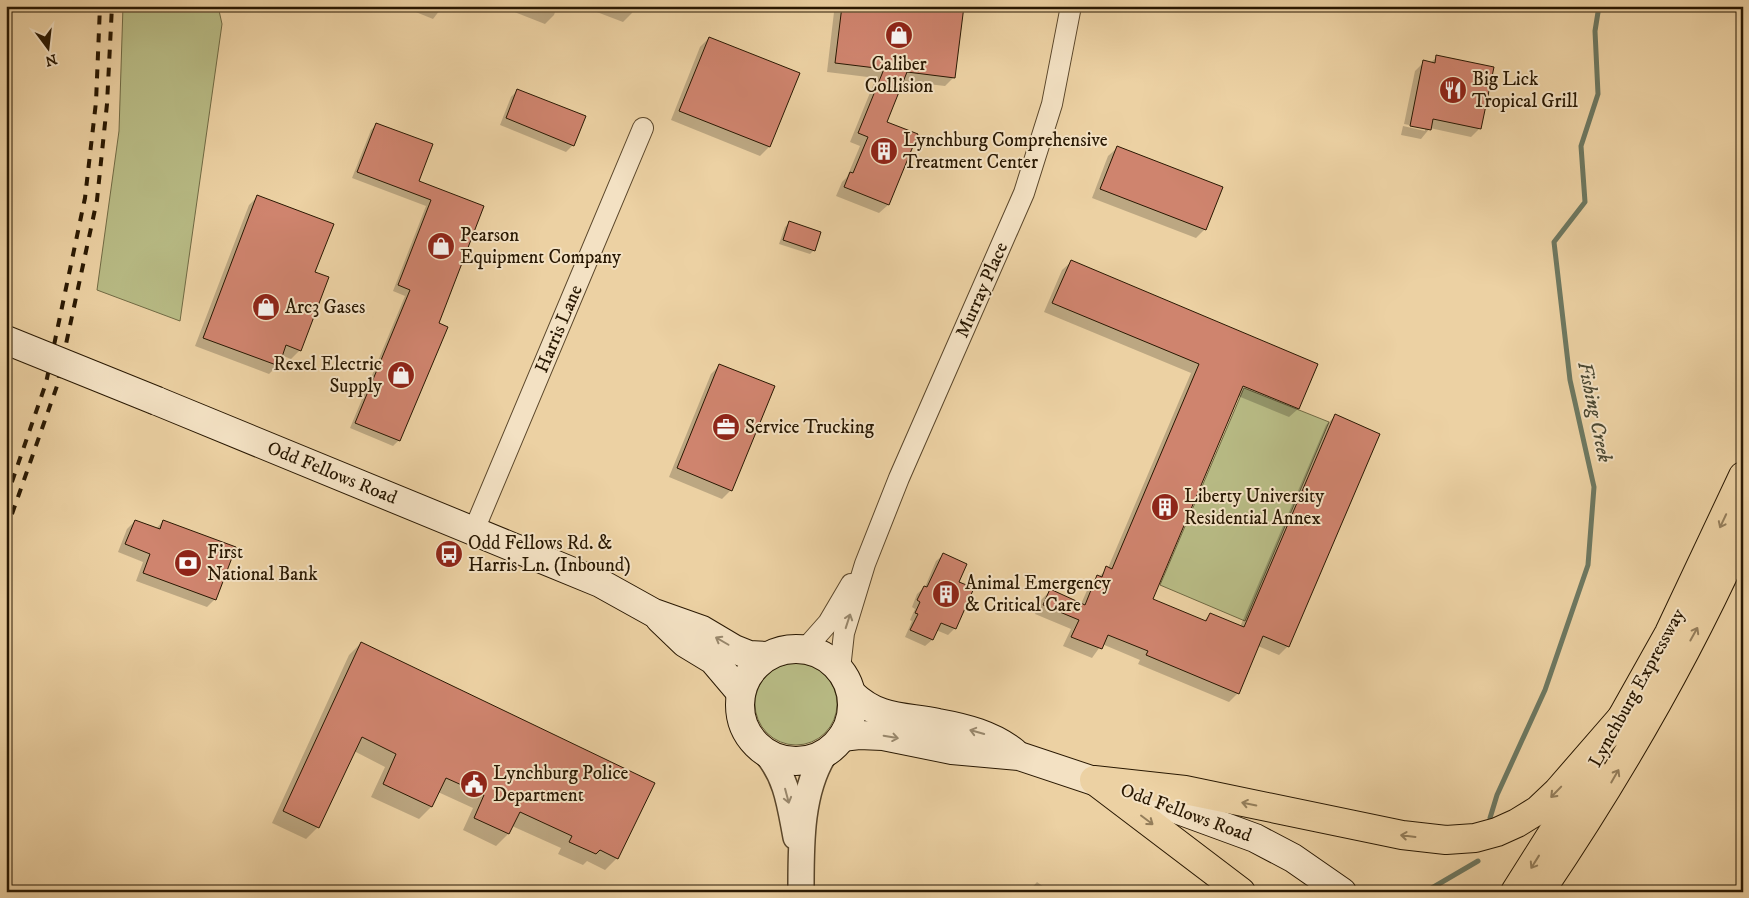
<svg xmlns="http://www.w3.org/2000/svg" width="1749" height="898" font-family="'IM FELL DW Pica',serif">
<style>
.green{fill:#b8bb85;stroke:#706a44}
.shadow{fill:#0003}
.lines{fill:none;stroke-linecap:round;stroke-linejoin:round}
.stream{stroke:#6d7861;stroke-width:5}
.building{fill:#cf846e;stroke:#291802}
.minor-casing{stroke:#5a462a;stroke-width:22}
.tertiary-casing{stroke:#5a462a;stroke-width:28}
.secondary-casing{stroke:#291802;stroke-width:30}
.motorway-casing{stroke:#291802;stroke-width:30}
.minor{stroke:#f3e1c3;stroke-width:20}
.tertiary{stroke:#f3e1c3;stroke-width:25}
.secondary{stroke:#f3e1c3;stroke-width:28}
.motorway{stroke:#ecd1a3;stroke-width:28}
.rail{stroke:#291802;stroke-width:4;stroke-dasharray:9 9;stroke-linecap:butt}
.secondary-bridge-casing{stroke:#291802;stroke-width:30;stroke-linecap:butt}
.secondary-bridge{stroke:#f3e1c3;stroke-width:28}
.oneway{stroke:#947e5b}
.oneway2{stroke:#98876c}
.labels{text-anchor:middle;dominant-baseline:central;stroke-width:4;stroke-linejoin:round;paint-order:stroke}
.poi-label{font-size:19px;fill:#291802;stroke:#f3e1c3;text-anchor:start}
.street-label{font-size:19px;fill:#291802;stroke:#f3e1c3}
.water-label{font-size:20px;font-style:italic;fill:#4b4832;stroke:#f3e1c3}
</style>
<rect width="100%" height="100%" fill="#ecd1a3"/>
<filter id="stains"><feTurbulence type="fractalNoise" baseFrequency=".004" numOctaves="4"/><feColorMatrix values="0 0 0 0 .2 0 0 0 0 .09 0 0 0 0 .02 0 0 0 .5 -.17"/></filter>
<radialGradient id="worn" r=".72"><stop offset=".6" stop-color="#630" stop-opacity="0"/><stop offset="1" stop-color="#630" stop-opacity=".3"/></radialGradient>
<g class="green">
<polygon points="123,6 218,6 222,24 180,321 97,290 119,131"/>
<polygon points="1244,388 1329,422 1245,621 1160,585"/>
<circle cx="796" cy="704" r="41"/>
</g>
<g class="shadow">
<polygon points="401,6 443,6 433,19"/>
<polygon points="499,6 557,6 554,15 545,24"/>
<polygon points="581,6 635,6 632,13 623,22"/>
<polygon points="840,6 870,6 954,77 945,86 902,81 886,122 888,205 879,213 836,196 842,182 847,177 860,146 850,142 876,78 827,72 834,12"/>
<polygon points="709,38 798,74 769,147 760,156 671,120 700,47"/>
<polygon points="1437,57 1480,128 1471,137 1430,128 1421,139 1401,135 1403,126 1425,131 1425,128 1404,124 1415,71 1424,62 1430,63"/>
<polygon points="518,90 573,145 566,152 500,125 511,97"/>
<polygon points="377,124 417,182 482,207 437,324 399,440 393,446 350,428 405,296 393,291 426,206 352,178 371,130"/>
<polygon points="1117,148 1205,229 1196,238 1092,198 1108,156"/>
<polygon points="258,196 313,272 300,350 291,359 281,355 278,365 269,374 195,346 249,205"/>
<polygon points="790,222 814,250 810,254 779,244 785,227"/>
<polygon points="1071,262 1317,365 1298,409 1289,417 1238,396 1151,599 1204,621 1211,614 1240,627 1326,425 1335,416 1288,646 1279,655 1258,646 1237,694 1229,702 1138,664 1140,660 1102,644 1092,658 1063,646 1071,629 1035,614 1041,600 1050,591 1081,604 1089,586 1108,568 1191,373 1044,312 1062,270"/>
<polygon points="720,365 731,490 722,499 669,477 711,374"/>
<polygon points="135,521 156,529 163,521 215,599 207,607 136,581 143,562 118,552 127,529"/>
<polygon points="943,555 958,582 973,589 954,629 948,635 936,630 932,640 925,646 905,637 912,621 910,620 915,609 912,607 917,594 925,587 936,561"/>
<polygon points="361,643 617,858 605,870 587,861 583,865 558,854 561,848 512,826 508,834 496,846 463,830 473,808 438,792 431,807 419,819 371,797 385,767 354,751 318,827 306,839 272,823 349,655"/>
<polygon points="1037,882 1051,892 1028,892"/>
</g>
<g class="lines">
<g class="stream">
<polyline points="1490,818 1497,795 1545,690 1588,565 1594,487 1570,380 1554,242 1585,202 1581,146 1598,94 1595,31 1599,6"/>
<polyline points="1425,892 1478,861"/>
</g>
</g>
<g class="building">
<polygon points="842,6 964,6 955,78 907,72 887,122 918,134 889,205 844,187 850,172 853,173 868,137 858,133 884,69 835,63"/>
<polygon points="709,37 800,73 770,147 679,111"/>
<polygon points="1436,55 1494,67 1481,129 1433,119 1431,130 1410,126 1423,60 1435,63"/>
<polygon points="517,89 586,116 574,146 506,118"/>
<polygon points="376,123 433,144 419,181 484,206 439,323 448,327 400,441 355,423 410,290 398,285 431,200 357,172"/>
<polygon points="1117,146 1223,187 1206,230 1100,189"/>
<polygon points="257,195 334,224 315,272 329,277 301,351 286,345 279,366 203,338"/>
<polygon points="789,221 821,232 815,251 783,240"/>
<polygon points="1071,260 1318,364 1299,409 1243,386 1153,599 1206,621 1210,613 1244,627 1335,414 1380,434 1289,647 1263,636 1239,694 1146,655 1148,651 1108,635 1102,649 1071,637 1079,620 1043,605 1050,589 1085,605 1097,575 1102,577 1106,566 1112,569 1199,364 1052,303"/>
<polygon points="719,364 775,386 732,491 677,468"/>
<polygon points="135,520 160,529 163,520 236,547 216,600 143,573 150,554 125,544"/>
<polygon points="943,553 967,564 959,582 974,588 956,629 941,623 933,640 910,630 918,614 915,613 920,602 917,600 924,586 927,587"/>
<polygon points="361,642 655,783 618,859 600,850 596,854 569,842 572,836 520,812 509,834 474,818 484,795 446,778 432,807 383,784 396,754 362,737 319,828 283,811"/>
</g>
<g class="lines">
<g class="minor-casing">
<g id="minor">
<polyline points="474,530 643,128"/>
<polyline points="805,649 828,623 851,584"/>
<polyline points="840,669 844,633 865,564 899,478 1024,193 1052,104 1071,6"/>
</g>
</g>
<g class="tertiary-casing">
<g id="tertiary">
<path d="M766,753C787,777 790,806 796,837"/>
<path d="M801,892C801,846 800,792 825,753"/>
</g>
</g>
<g class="secondary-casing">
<g id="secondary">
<polyline points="157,401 600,583 654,613 702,630 734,649 749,655 767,656"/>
<polyline points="660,619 685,643 713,660 741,693"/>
<circle cx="796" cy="705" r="56"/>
<path d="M852,694C879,720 904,716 938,723C966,728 992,735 1014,752"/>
<polyline points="842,737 859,735 883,736 952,750 1019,756 1154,801 1255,838 1293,858 1342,892"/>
</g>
</g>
<g class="motorway-casing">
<g id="motorway">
<polyline points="1614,731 1669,633 1743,476"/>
<polyline points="1094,780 1185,790 1402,835 1446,840 1475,838 1497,832 1517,823 1538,810 1557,792 1623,716"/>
<polyline points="1095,781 1241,892"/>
<polyline points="1515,892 1592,770"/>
<path d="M1540,892C1617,778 1687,658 1743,532"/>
</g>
</g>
<use href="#minor" class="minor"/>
<use href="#tertiary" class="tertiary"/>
<use href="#secondary" class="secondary"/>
<use href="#motorway" class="motorway"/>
<g class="rail">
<polyline points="6,499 46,383 85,198 96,102 100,6"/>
<polyline points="6,531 57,386 97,200 107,104 112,6"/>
</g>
<g class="secondary-bridge-casing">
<polyline id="secondary-bridge" points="6,340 157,401"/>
</g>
<use href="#secondary-bridge" class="secondary-bridge"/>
</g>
<defs><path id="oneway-shaft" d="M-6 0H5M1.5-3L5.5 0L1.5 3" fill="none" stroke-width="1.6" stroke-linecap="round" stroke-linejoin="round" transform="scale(1.25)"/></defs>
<g class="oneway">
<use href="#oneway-shaft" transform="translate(1723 521) rotate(115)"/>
<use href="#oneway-shaft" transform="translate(1694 634) rotate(-61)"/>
<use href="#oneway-shaft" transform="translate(1615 776) rotate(-60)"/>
<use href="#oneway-shaft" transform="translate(1556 792) rotate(134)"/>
<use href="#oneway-shaft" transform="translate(1249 804) rotate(-168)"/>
<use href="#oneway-shaft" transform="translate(1147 820) rotate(37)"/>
<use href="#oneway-shaft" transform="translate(1408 836) rotate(-173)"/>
<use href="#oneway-shaft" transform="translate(1535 862) rotate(122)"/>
</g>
<g class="oneway2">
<use href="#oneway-shaft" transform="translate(848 621) rotate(-72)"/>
<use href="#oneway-shaft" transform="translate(722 641) rotate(-150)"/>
<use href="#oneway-shaft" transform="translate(977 732) rotate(-164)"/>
<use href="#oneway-shaft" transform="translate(891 737) rotate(10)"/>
<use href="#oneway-shaft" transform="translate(787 796) rotate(75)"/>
</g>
<defs>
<g id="shop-disc" transform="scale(1.4375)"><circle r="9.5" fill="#8f2418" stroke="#f3e1c3"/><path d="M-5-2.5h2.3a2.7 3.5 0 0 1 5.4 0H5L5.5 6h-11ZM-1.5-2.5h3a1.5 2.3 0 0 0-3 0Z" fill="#fff"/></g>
<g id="restaurant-disc" transform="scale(1.4375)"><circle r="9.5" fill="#8f2418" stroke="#f3e1c3"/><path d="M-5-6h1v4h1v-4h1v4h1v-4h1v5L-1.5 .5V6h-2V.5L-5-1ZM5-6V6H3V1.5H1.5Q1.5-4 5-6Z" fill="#fff"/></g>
<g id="building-disc" transform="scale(1.4375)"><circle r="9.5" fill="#8f2418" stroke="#f3e1c3"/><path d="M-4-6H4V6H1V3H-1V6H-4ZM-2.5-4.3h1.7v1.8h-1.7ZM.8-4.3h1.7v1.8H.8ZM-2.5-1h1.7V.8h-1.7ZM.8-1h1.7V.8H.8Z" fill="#fff"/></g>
<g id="office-disc" transform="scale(1.4375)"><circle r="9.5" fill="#8f2418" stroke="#f3e1c3"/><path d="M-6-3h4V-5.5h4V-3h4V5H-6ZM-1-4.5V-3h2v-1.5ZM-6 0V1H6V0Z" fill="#fff"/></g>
<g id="bus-disc" transform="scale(1.4375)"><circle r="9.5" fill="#8f2418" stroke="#f3e1c3"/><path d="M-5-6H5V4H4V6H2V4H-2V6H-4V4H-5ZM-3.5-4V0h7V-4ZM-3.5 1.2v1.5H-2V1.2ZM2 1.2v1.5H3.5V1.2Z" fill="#fff"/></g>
<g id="bank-disc" transform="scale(1.4375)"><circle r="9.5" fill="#8f2418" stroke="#f3e1c3"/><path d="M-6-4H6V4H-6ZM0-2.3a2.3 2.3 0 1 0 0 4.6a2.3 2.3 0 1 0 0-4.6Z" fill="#fff"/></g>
<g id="civic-disc" transform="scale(1.4375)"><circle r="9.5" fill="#8f2418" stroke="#f3e1c3"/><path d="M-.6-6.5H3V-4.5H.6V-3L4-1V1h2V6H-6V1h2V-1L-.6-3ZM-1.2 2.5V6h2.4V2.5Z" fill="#fff"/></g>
</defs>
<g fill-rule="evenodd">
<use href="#shop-disc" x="899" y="35"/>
<use href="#restaurant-disc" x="1453" y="90"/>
<use href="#building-disc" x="884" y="151"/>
<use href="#shop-disc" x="441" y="246"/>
<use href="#shop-disc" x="266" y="307"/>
<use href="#shop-disc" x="401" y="375"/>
<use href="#office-disc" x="726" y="427"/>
<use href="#building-disc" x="1165" y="507"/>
<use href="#bus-disc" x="449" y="554"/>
<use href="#bank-disc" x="188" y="563"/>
<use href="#building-disc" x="946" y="594"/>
<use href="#civic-disc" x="474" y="784"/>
</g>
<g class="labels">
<g class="poi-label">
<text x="899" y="64" text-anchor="middle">Caliber<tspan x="899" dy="22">Collision</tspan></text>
<text x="1472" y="79">Big Lick<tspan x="1472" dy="22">Tropical Grill</tspan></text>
<text x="903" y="140">Lynchburg Comprehensive<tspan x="903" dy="22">Treatment Center</tspan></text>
<text x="460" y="235">Pearson<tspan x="460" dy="22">Equipment Company</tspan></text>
<text x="285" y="307">Arc3 Gases</text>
<text x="382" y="364" text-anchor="end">Rexel Electric<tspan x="382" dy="22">Supply</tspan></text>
<text x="745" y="427">Service Trucking</text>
<text x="1184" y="496">Liberty University<tspan x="1184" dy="22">Residential Annex</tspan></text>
<text x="468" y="543">Odd Fellows Rd. &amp;<tspan x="468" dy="22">Harris Ln. (Inbound)</tspan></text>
<text x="207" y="552">First<tspan x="207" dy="22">National Bank</tspan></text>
<text x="965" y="583">Animal Emergency<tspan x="965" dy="22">&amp; Critical Care</tspan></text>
<text x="493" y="773">Lynchburg Police<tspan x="493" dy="22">Department</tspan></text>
</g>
<g class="street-label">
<text transform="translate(982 290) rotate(-66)">Murray Place</text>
<text transform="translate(559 329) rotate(-67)">Harris Lane</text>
<text transform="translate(332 473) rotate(22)">Odd Fellows Road</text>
<text transform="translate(1637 688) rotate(-61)">Lynchburg Expressway</text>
<text transform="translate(1186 813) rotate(20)">Odd Fellows Road</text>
</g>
<g class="water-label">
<text transform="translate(1594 412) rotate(78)">Fishing Creek</text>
</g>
</g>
<rect width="1749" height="898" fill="none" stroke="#ecd1a3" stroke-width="25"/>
<rect x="8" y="8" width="1734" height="883" fill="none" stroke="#291802" stroke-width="2.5"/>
<rect x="12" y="12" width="1724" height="873" fill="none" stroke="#291802"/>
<g transform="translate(48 48) rotate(165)" stroke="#f3e1c3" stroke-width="4" paint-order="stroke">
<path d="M0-4L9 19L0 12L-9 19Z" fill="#291802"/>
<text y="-8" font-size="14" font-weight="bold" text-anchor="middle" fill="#291802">N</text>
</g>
<rect width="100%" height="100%" filter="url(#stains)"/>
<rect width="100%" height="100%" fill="url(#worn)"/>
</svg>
